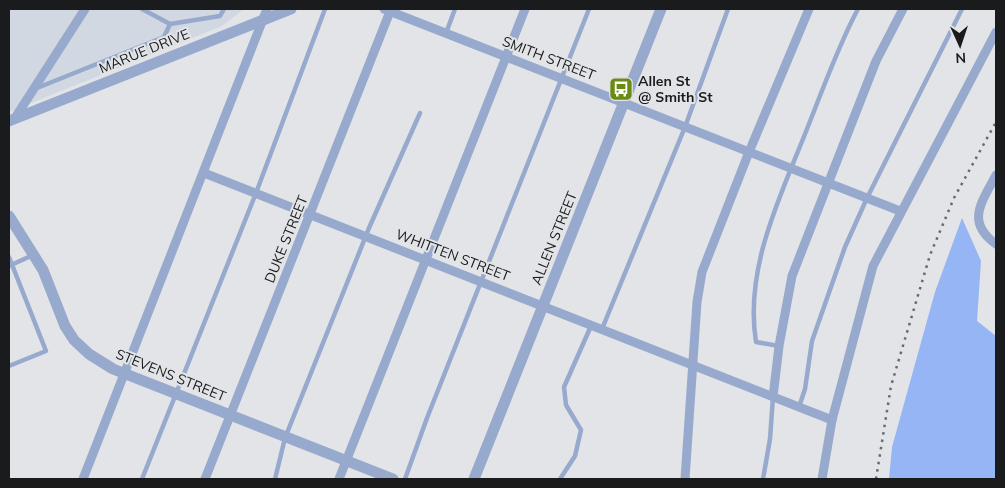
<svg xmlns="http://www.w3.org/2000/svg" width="1005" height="488" font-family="Mulish,sans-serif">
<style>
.built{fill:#d2d8e1}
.forest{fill:#95b5f5}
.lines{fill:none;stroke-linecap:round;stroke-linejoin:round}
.service{stroke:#97a9cc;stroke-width:4.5}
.minor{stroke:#97a9cc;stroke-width:9}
.tertiary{stroke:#97a9cc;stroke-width:11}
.rail{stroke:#696a6c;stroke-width:2.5;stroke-dasharray:2.5 5;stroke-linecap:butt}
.labels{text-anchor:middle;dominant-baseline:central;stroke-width:4;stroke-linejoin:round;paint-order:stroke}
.street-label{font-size:14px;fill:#1a1b1c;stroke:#e2e4e7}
.poi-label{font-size:14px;font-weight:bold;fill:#1a1b1c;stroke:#e2e4e7;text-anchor:start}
</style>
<rect width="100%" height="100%" fill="#e2e4e7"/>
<polygon class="built" points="9,9 244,9 222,26 9,112"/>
<polygon class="forest" points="962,218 981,261 977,321 996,336 996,479 889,479 892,447 935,292"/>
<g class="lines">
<g class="service">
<polyline points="142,9 170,24 220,16 224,9"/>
<polyline points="446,33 455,9"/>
<polyline points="37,88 164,37 170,24"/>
<polyline points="9,257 46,351 9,366"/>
<polyline points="9,266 33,255"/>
<polyline points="602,329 685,127 728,9"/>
<path d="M779,346L756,342C744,268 781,195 807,129C823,89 838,46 858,9"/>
<polyline points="799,407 805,389 812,341 845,247 867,198 962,9"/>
<polyline points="142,479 256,193 325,9"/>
<polyline points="275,479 285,438 369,228 420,113"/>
<polyline points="405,479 427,418 589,9"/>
<polyline points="560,479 575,456 581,430 566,405 564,387 591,326"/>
<polyline points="763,479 770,439 773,397"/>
</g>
<g class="minor">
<polyline points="384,9 900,211"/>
<polyline points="15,118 85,9"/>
<polyline points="204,173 832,420"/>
<path d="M996,175C982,202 965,222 996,244"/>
<polyline points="773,397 779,346 792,276 876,61 903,9"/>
<polyline points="83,479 267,9"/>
<polyline points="205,479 391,9"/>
<polyline points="339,479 525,9"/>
<polyline points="685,479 697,302 702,272 749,152 809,9"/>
<polyline points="822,479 832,420 873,266 996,32"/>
</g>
<g class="tertiary">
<polyline points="9,121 291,9"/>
<polyline points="9,216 43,270 65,326 74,340 89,354 113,369 393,479"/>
<polyline points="474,479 661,9"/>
</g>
<polyline class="rail" points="876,479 891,386 930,255 954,198 996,122"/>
</g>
<defs>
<g id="bus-square" transform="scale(1.25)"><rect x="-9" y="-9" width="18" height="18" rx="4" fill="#688c13" stroke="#e2e4e7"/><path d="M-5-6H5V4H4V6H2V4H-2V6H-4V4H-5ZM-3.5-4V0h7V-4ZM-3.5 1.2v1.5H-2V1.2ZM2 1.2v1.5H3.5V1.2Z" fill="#fff"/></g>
</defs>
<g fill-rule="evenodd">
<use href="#bus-square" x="621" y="89"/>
</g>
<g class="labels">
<g class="street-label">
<text transform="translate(144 51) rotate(-22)">MARUE DRIVE</text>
<text transform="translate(549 58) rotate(21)">SMITH STREET</text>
<text transform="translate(554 238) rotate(-68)">ALLEN STREET</text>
<text transform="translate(286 239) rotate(-68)">DUKE STREET</text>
<text transform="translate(453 255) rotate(21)">WHITTEN STREET</text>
<text transform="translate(171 375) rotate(22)">STEVENS STREET</text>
</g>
<g class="poi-label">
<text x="638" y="81">Allen St<tspan x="638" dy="16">@ Smith St</tspan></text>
</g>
</g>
<rect width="1005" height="488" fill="none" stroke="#1a1b1c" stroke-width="20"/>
<g transform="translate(960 45) rotate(177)" stroke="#e2e4e7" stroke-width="4" paint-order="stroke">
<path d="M0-4L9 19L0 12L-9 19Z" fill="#1a1b1c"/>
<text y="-8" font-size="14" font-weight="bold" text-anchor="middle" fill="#1a1b1c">N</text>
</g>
</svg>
